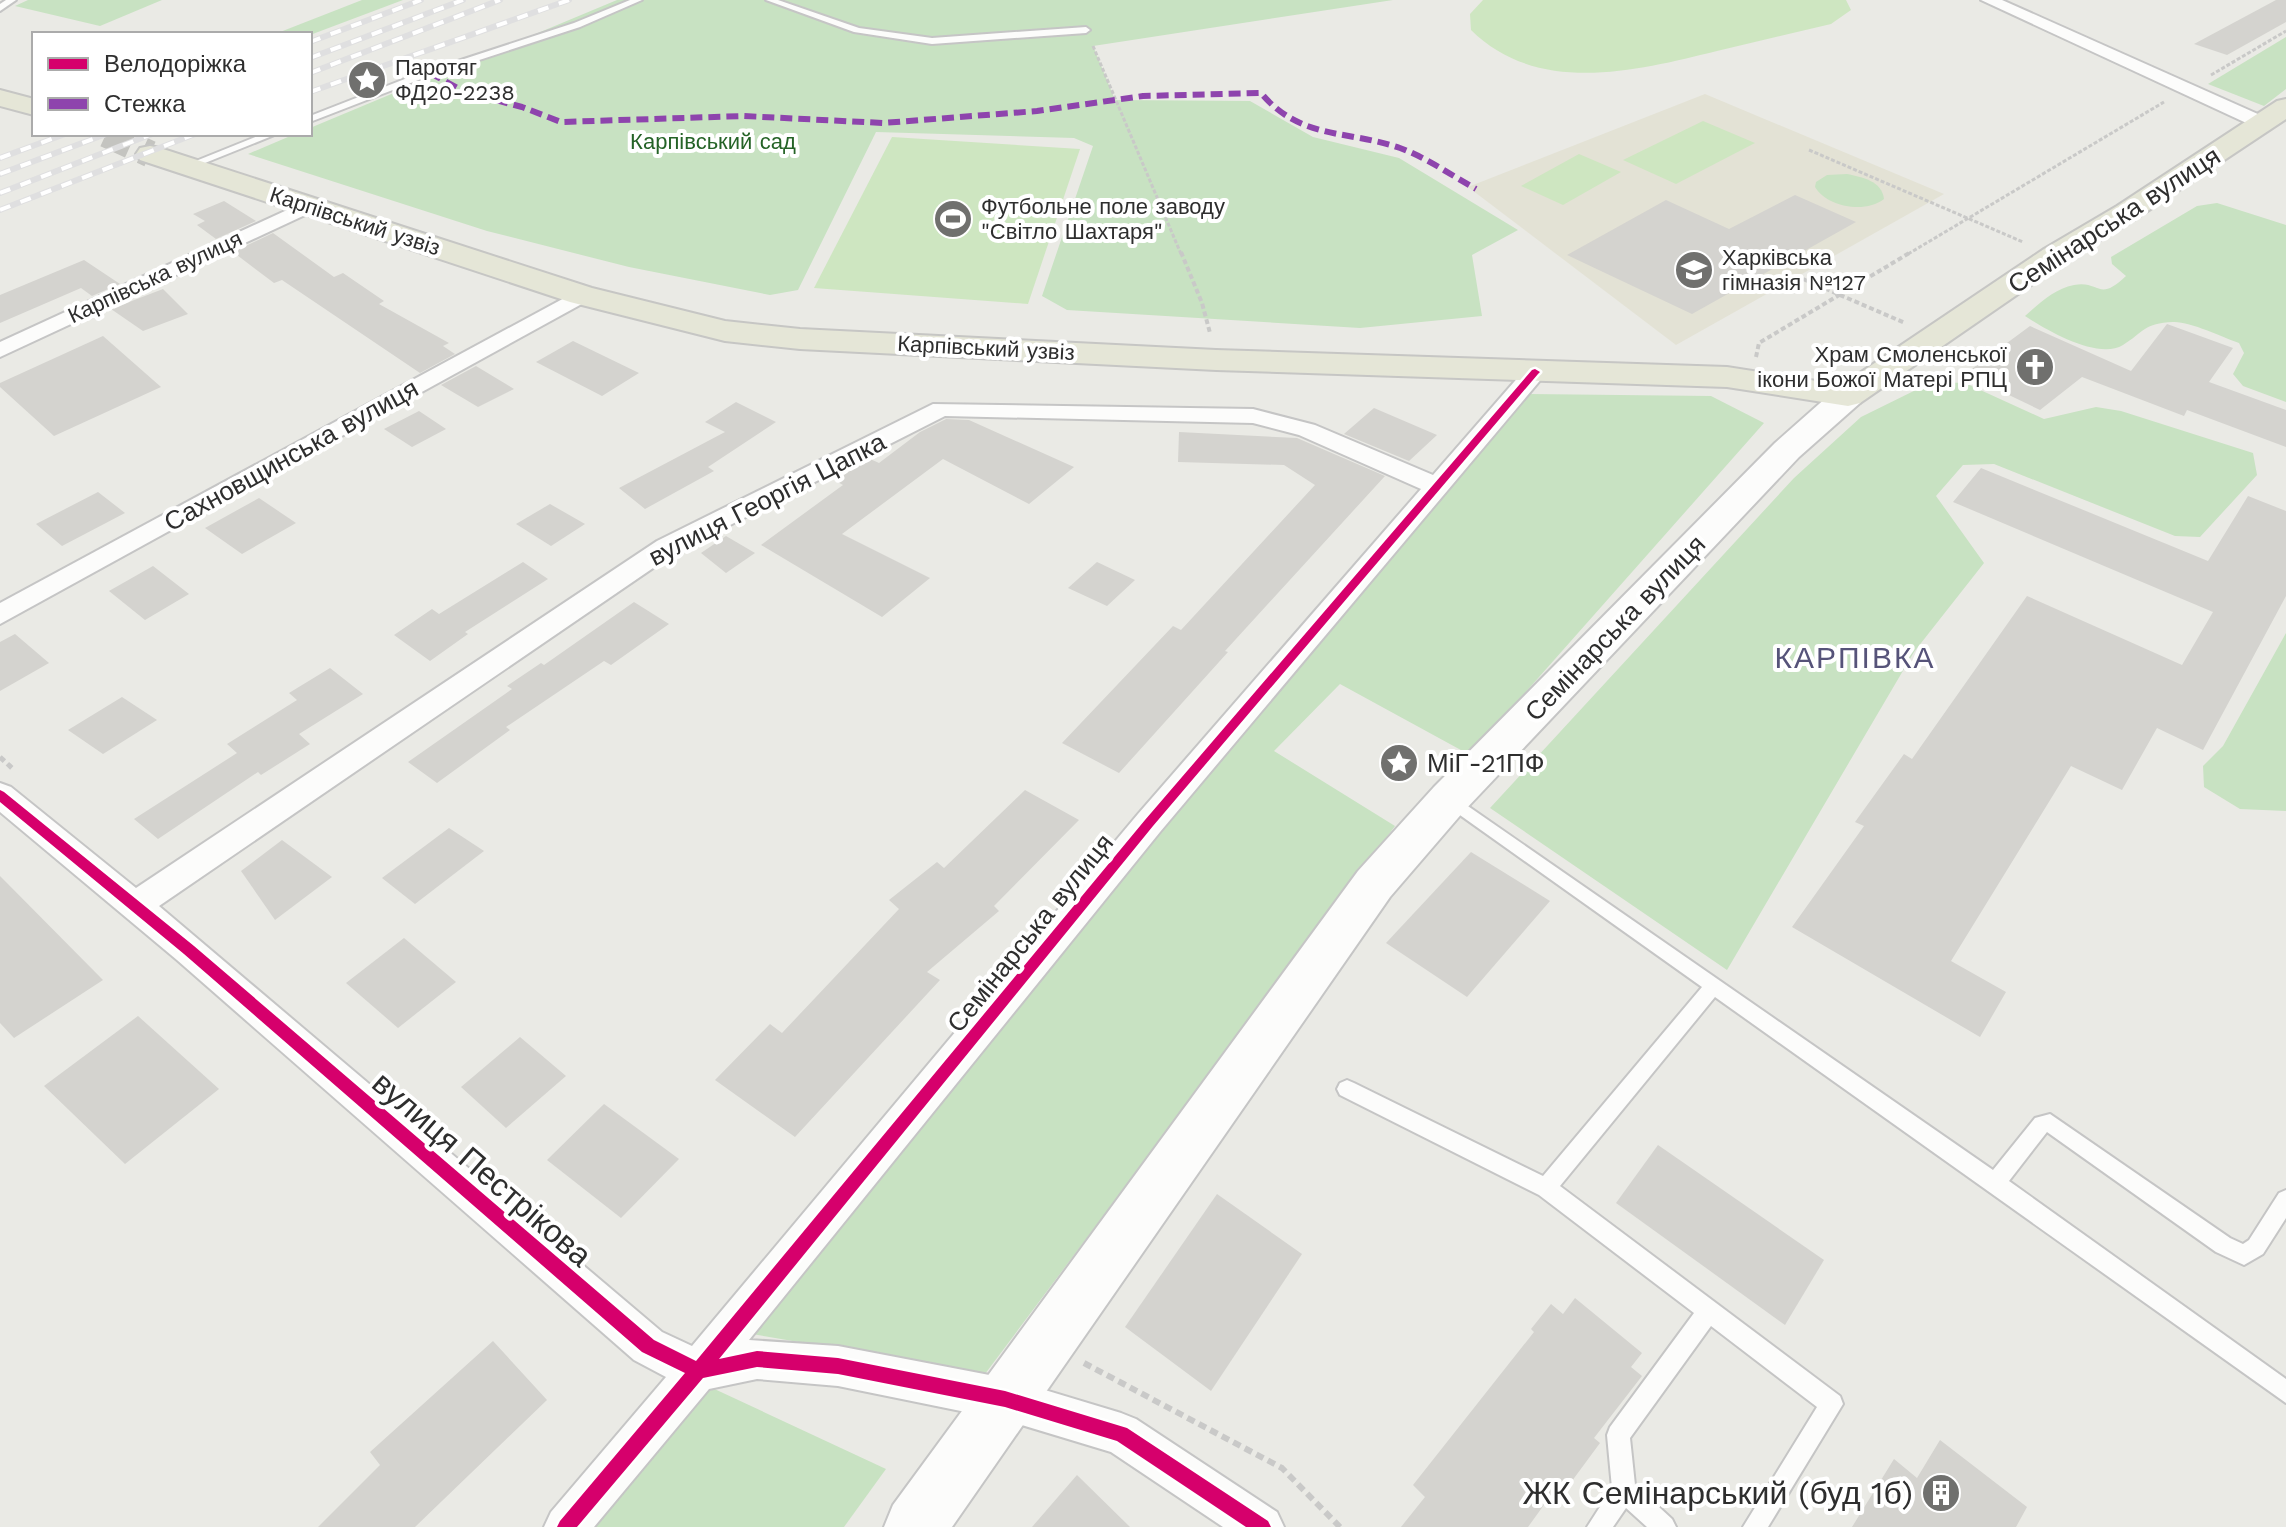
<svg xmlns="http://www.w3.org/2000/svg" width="2286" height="1527" font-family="'Work Sans',sans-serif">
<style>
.education{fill:#e3e2d5}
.green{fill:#c8e2c2}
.pitch{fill:#cee6c1}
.building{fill:#d4d3cf}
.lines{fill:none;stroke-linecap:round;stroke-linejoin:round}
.primary-tunnel{stroke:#c4c4c0;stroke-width:27;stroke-dasharray:27 13;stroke-linecap:butt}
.lane-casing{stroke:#c5c5c5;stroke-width:4}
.street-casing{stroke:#c5c5c5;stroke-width:4}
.secondary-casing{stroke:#c5c5c5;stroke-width:4}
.primary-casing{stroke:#c6c6c4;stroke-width:4}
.path-far3{stroke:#c9c9c8;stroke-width:3;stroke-dasharray:4 2;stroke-linecap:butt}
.path-far2{stroke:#c9c9c8;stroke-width:4;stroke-dasharray:5 3;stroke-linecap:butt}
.path-far1{stroke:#c9c9c8;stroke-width:5;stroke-dasharray:6 4;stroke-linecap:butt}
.path{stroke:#c9c9c8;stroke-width:6;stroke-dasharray:8 5;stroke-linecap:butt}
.lane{fill:#fcfcfb;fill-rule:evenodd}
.street{fill:#fcfcfb;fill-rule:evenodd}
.secondary{fill:#fcfcfb;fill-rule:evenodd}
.primary{fill:#e5e6d7;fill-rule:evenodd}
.rail-casing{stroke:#dfdfe0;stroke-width:6}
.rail{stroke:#fff;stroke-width:4;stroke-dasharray:11;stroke-linecap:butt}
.quiet{stroke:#8e44ad;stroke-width:6;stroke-dasharray:12 6;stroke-linecap:butt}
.cycleway-casing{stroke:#fff;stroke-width:5}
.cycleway{fill:#d6006c;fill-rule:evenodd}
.labels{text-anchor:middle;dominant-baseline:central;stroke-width:8;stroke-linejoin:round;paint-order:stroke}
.far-poi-label{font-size:22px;fill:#2e2e2e;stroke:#fff;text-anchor:start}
.far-park-label{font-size:22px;fill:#256327;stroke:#fff}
.far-street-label{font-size:22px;fill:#2e2e2e;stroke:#fff}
.street-label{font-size:26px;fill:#2e2e2e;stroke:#fff}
.poi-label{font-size:26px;fill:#2e2e2e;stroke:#fff;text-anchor:start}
.quarter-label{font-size:30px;letter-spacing:2px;fill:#565379;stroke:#fff}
.near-street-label{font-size:32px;fill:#2e2e2e;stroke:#fff}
.near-poi-label{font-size:32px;fill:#2e2e2e;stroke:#fff;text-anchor:end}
</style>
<rect width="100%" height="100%" fill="#eaeae5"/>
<polygon class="education" points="1705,94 1944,194 1676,345 1468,187"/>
<g class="green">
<polygon points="28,0 162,0 100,26 15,6"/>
<polygon points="362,0 403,0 310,35 275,34"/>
<polygon points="617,0 1393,0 1093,46 1115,100 1250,101 1313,137 1399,158 1518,230 1472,255 1482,316 1360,328 1067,310 1042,296 1093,146 1074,138 876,132 798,290 770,295 629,267 487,231 248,154 295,134 310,134 310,128"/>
<polygon points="2286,37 2286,89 2264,106 2208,84"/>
<path d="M1847,174C1862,177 1882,181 1884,199C1865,214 1827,207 1815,187L1816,182L1827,175Z"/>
<path d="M2217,203L2286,225V402L2243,386L2233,374L2244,353L2239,343C2222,337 2189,321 2173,322C2144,323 2144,332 2123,345C2098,360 2048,331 2025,316C2040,303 2054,289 2074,285C2100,280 2098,303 2126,276L2112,264L2111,257L2197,206Z"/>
<polygon points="1932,382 1965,383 2044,419 2096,407 2121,411 2253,453 2257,475 2200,537 2175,536 1994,464 1963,465 1936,496 1984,563 1914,652 1727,970 1490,808 1794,478 1861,417"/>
<polygon points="1529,394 1711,396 1764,423 1470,755 1340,684 1274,751 1395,826 985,1374 740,1332"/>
<polygon points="2286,633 2286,811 2240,809 2204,787 2203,766 2223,746"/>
<polygon points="708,1386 886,1469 844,1527 589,1527"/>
</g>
<g class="pitch">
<path d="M1483,0H1846L1851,10L1831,24C1793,33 1755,42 1717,51C1636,71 1538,96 1471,30L1470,14Z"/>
<polygon points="1703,121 1755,143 1676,184 1623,160"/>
<polygon points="892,137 1080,149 1028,304 814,288"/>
<polygon points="1579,154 1621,172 1563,205 1521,186"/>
</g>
<g class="building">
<polygon points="2276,0 2286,0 2286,22 2227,55 2194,44"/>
<polygon points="1795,195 1856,222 1692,314 1567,255 1666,200 1729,229"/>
<polygon points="224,201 256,221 216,239 197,225 205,221 193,214"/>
<polygon points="273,233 334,277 343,273 384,301 379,304 449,343 443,346 455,354 420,373 282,280 274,283 233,252"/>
<polygon points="84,260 120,284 92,296 81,288 0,323 0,295"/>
<polygon points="163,289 188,314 143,331 111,309"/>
<polygon points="2167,324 2233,348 2209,382 2286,410 2286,447 2187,410 2184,416 2082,377 2040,410 1965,374 2030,326 2131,371"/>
<polygon points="103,336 161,387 54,436 0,387 0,383"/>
<polygon points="573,341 639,373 602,396 536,362"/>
<polygon points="476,366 514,389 478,407 441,385"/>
<polygon points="736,402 776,422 708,467 714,471 645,509 619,488 725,432 705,422"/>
<polygon points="1374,408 1437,435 1409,461 1344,434"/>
<polygon points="419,411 446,429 412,447 384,429"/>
<polygon points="946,419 969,420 1074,467 1029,504 943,459 842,534 930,578 882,617 761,545 843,485 836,481 863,461 868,458 879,463 920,432"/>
<polygon points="1179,432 1297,438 1385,476 1225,651 1228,652 1119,773 1062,743 1173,626 1181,630 1315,485 1284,465 1178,462"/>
<polygon points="1981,468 2208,561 2248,496 2286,511 2286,596 2203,750 2157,728 2122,790 2071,766 1951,961 2006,992 1980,1037 1792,927 1864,826 1855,822 1904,754 1912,759 2027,596 2182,665 2213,612 1953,502"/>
<polygon points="98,492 125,513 62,546 36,524"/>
<polygon points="259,498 296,523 242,554 205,528"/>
<polygon points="550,504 585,524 551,546 516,524"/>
<polygon points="726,536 755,553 726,573 701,553"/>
<polygon points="523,562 548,579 465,632 468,634 430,661 394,635 432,609 439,614"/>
<polygon points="1097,562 1135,580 1107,606 1068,588"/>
<polygon points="153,566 189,594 145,620 109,591"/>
<polygon points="634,602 669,624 611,665 604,661 506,727 510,730 437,783 408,762 512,689 507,686 541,663 544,665"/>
<polygon points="15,634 49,663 0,691 0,642"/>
<polygon points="330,668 363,694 299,734 310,744 261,775 258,772 158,839 134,819 237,753 227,744 297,700 289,693"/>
<polygon points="122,697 157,720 103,754 68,730"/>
<polygon points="1025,790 1079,820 994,906 999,911 927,972 940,980 795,1137 715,1080 770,1024 782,1033 899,909 889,900 937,862 944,868"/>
<polygon points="449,828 484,851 415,904 382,878"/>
<polygon points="282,840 332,877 275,920 241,871"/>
<polygon points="1471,852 1550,901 1467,997 1386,943"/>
<polygon points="0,876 103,980 14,1038 0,1023"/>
<polygon points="404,938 456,982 398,1028 346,983"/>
<polygon points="138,1016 219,1089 125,1164 44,1086"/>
<polygon points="520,1037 566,1076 506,1128 461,1087"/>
<polygon points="604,1104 679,1159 621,1218 547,1160"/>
<polygon points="1658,1145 1824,1260 1785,1325 1616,1203"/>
<polygon points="1217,1194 1302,1254 1211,1391 1125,1327"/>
<polygon points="1575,1298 1642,1353 1631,1367 1642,1376 1594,1438 1600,1443 1555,1504 1549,1498 1528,1527 1401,1527 1425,1497 1413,1485 1534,1332 1531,1329 1551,1304 1563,1314"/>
<polygon points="493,1341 547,1400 415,1527 318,1527 380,1465 370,1452"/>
<polygon points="1940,1440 2027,1507 2016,1527 1852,1527 1894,1459 1917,1478"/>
<polygon points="1077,1475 1130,1527 1032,1527"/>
</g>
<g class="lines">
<polyline class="primary-tunnel" points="106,134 150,154"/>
<g class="lane-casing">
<g id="lane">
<polygon points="6,0 16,0 0,11 0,4"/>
<polygon points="630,0 642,0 580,27 421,79 310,122 310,116 415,75 574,23"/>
<polygon points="766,0 778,0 859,28 932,38 1086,27 1090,30 1086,33 932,44 854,32"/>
<polygon points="263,134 277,134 190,169 181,167"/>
<polygon points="1449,793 1993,1170 2035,1118 2050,1114 2230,1238 2243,1244 2249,1240 2279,1193 2286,1190 2286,1218 2263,1254 2244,1265 2216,1252 2047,1132 2009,1181 2286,1379 2286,1403 1715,997 1560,1186 1840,1396 1843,1404 1768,1527 1743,1527 1817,1407 1711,1326 1630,1438 1635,1485 1672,1519 1676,1527 1647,1527 1626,1508 1613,1527 1587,1527 1612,1488 1607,1435 1610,1427 1694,1313 1539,1195 1340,1095 1337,1089 1340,1083 1347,1080 1354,1083 1543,1176 1702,987 1443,803 1441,799 1443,795"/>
</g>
</g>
<g class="street-casing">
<g id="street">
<polygon points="1981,0 2002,0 2269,119 2271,123 2262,129 2255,127"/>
<polygon points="311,199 318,201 321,205 318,209 0,357 0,342"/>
<polygon points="581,289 589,290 592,295 589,300 0,624 0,603"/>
<path d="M1535,365L1543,367L1546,372L1543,377L1160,832L749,1340L838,1346L1005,1378L1121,1413L1136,1419L1277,1512L1284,1527H1223L1111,1452L1005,1420L838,1386L757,1379L709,1389L594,1527H544L551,1512L666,1377L634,1360L177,960L0,812V783L11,787L136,888L657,541L933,404L1253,409L1315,425L1433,475L1527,367ZM945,416L1253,423L1299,435L1421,489L1138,814L692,1346L662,1332L159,906L675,553Z"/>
</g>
</g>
<g class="secondary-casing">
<polygon id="secondary" points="1848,386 1860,389 1864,396 1860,403 1799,457 1464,811 1390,897 952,1527 884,1527 893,1505 1358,871 1434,787 1775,443 1836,389"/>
</g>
<g class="primary-casing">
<g id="primary">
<polygon points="0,90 34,99 34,115 0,106"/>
<polygon points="2286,99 2286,119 2137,218 2066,261 1860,403 1848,406 1727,387 1216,370 800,349 725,341 570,302 140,160 136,154 140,148 150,146 160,148 592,288 725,321 800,329 1216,350 1727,367 1842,385 2044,249 2117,206 2277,101"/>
</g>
</g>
<g class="path-far3">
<polyline points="1093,46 1181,254"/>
<polyline points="2211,75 2286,31"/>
<polyline points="1809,150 2023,242"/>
<polyline points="1908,254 2164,102"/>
</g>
<g class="path-far2">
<polyline points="1181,252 1202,303 1210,333"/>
<polyline points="1803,279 1905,323"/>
<polyline points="1756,357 1759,343 1911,252"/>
</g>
<polyline class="path-far1" points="0,757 12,768"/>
<polyline class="path" points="1084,1363 1282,1468 1340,1527"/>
<use href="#lane" class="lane"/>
<use href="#street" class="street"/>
<use href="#secondary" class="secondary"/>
<use href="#primary" class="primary"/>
<g class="rail-casing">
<g id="rail">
<polyline points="310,42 421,0"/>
<polyline points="310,58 463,0"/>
<polyline points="310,73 500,0"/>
<polyline points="310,92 569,0"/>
<polyline points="0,158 65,134"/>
<polyline points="0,174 106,134"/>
<polyline points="0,193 152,134"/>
<polyline points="0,210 195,134"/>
</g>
</g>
<use href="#rail" class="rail"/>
<path class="quiet" d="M430,73L465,92L522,107L561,122L744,116L883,123L1037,111L1143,96L1261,93C1300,140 1348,130 1400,148C1427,158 1451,175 1476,189"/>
<g class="cycleway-casing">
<polygon id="cycleway" points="1535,369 1540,372 1538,374 1153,826 719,1359 757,1351 838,1358 1005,1391 1127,1428 1268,1521 1271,1527 1246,1527 1117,1441 1005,1407 838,1374 757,1367 703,1378 577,1527 557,1527 560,1521 685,1373 642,1352 184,954 0,802 0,790 4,792 194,946 654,1340 696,1361 1145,820 1532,370"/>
</g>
<use href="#cycleway" class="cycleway"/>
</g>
<defs>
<g id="sight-disc" transform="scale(2)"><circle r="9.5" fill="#70706e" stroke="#fff"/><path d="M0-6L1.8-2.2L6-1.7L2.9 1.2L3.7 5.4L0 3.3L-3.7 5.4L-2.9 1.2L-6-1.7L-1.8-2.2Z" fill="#fff"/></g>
<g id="stadium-disc" transform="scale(2)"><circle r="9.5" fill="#70706e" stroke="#fff"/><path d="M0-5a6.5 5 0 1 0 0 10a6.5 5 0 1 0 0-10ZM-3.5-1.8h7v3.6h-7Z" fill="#fff"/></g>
<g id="school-disc" transform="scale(2)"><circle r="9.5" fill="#70706e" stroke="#fff"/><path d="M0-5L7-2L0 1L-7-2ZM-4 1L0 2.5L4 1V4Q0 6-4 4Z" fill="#fff"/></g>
<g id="church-disc" transform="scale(2)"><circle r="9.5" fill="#70706e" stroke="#fff"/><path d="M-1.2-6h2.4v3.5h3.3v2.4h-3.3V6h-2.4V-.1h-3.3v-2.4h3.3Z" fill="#fff"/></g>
<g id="building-disc" transform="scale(2)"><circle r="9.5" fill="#70706e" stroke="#fff"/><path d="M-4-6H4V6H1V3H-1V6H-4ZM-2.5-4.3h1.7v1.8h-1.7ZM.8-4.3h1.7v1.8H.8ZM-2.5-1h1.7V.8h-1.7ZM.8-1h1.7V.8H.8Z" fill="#fff"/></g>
</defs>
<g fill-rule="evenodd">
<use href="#sight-disc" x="367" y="80"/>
<use href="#stadium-disc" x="953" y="219"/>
<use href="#school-disc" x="1694" y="270"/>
<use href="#church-disc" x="2035" y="367"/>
<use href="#sight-disc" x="1399" y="763"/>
<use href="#building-disc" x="1941" y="1493"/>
</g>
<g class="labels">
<g class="far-poi-label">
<text x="395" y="67">Паротяг<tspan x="395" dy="25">ФД20-2238</tspan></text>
<text x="981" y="206">Футбольне поле заводу<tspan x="981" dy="25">"Світло Шахтаря"</tspan></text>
<text x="1722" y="257">Харківська<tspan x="1722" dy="25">гімназія №127</tspan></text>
<text x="2007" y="354" text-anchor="end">Храм Смоленської<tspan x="2007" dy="25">ікони Божої Матері РПЦ</tspan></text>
</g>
<g class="far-park-label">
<text x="713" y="141">Карпівський сад</text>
</g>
<g class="far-street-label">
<text transform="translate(355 221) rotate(18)">Карпівський узвіз</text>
<text transform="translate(155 277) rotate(-25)">Карпівська вулиця</text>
<text transform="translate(986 348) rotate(3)">Карпівський узвіз</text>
</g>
<g class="street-label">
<text transform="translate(2114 220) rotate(-33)">Семінарська вулиця</text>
<text transform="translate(291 455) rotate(-29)">Сахновщинська вулиця</text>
<text transform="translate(767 499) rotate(-27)">вулиця Георгія Цапка</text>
<text transform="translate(1615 628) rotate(-46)">Семінарська вулиця</text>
<text transform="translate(1030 933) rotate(-51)">Семінарська вулиця</text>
</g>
<g class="poi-label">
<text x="1427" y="763">МіГ-21ПФ</text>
</g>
<g class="quarter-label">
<text x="1855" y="657">КАРПІВКА</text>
</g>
<g class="near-street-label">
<text transform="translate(482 1169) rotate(41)">вулиця Пестрікова</text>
</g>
<g class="near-poi-label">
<text x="1913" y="1493">ЖК Семінарський (буд 1б)</text>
</g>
</g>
<rect x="32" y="32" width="280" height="104" fill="#ffffff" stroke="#ababab" stroke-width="2"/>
<rect x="48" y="58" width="40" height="12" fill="#d6006c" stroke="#ababab" stroke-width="2"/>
<text x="104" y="72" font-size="24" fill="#2e2e2e">Велодоріжка</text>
<rect x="48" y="98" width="40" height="12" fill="#8e44ad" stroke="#ababab" stroke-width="2"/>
<text x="104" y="112" font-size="24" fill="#2e2e2e">Стежка</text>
</svg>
